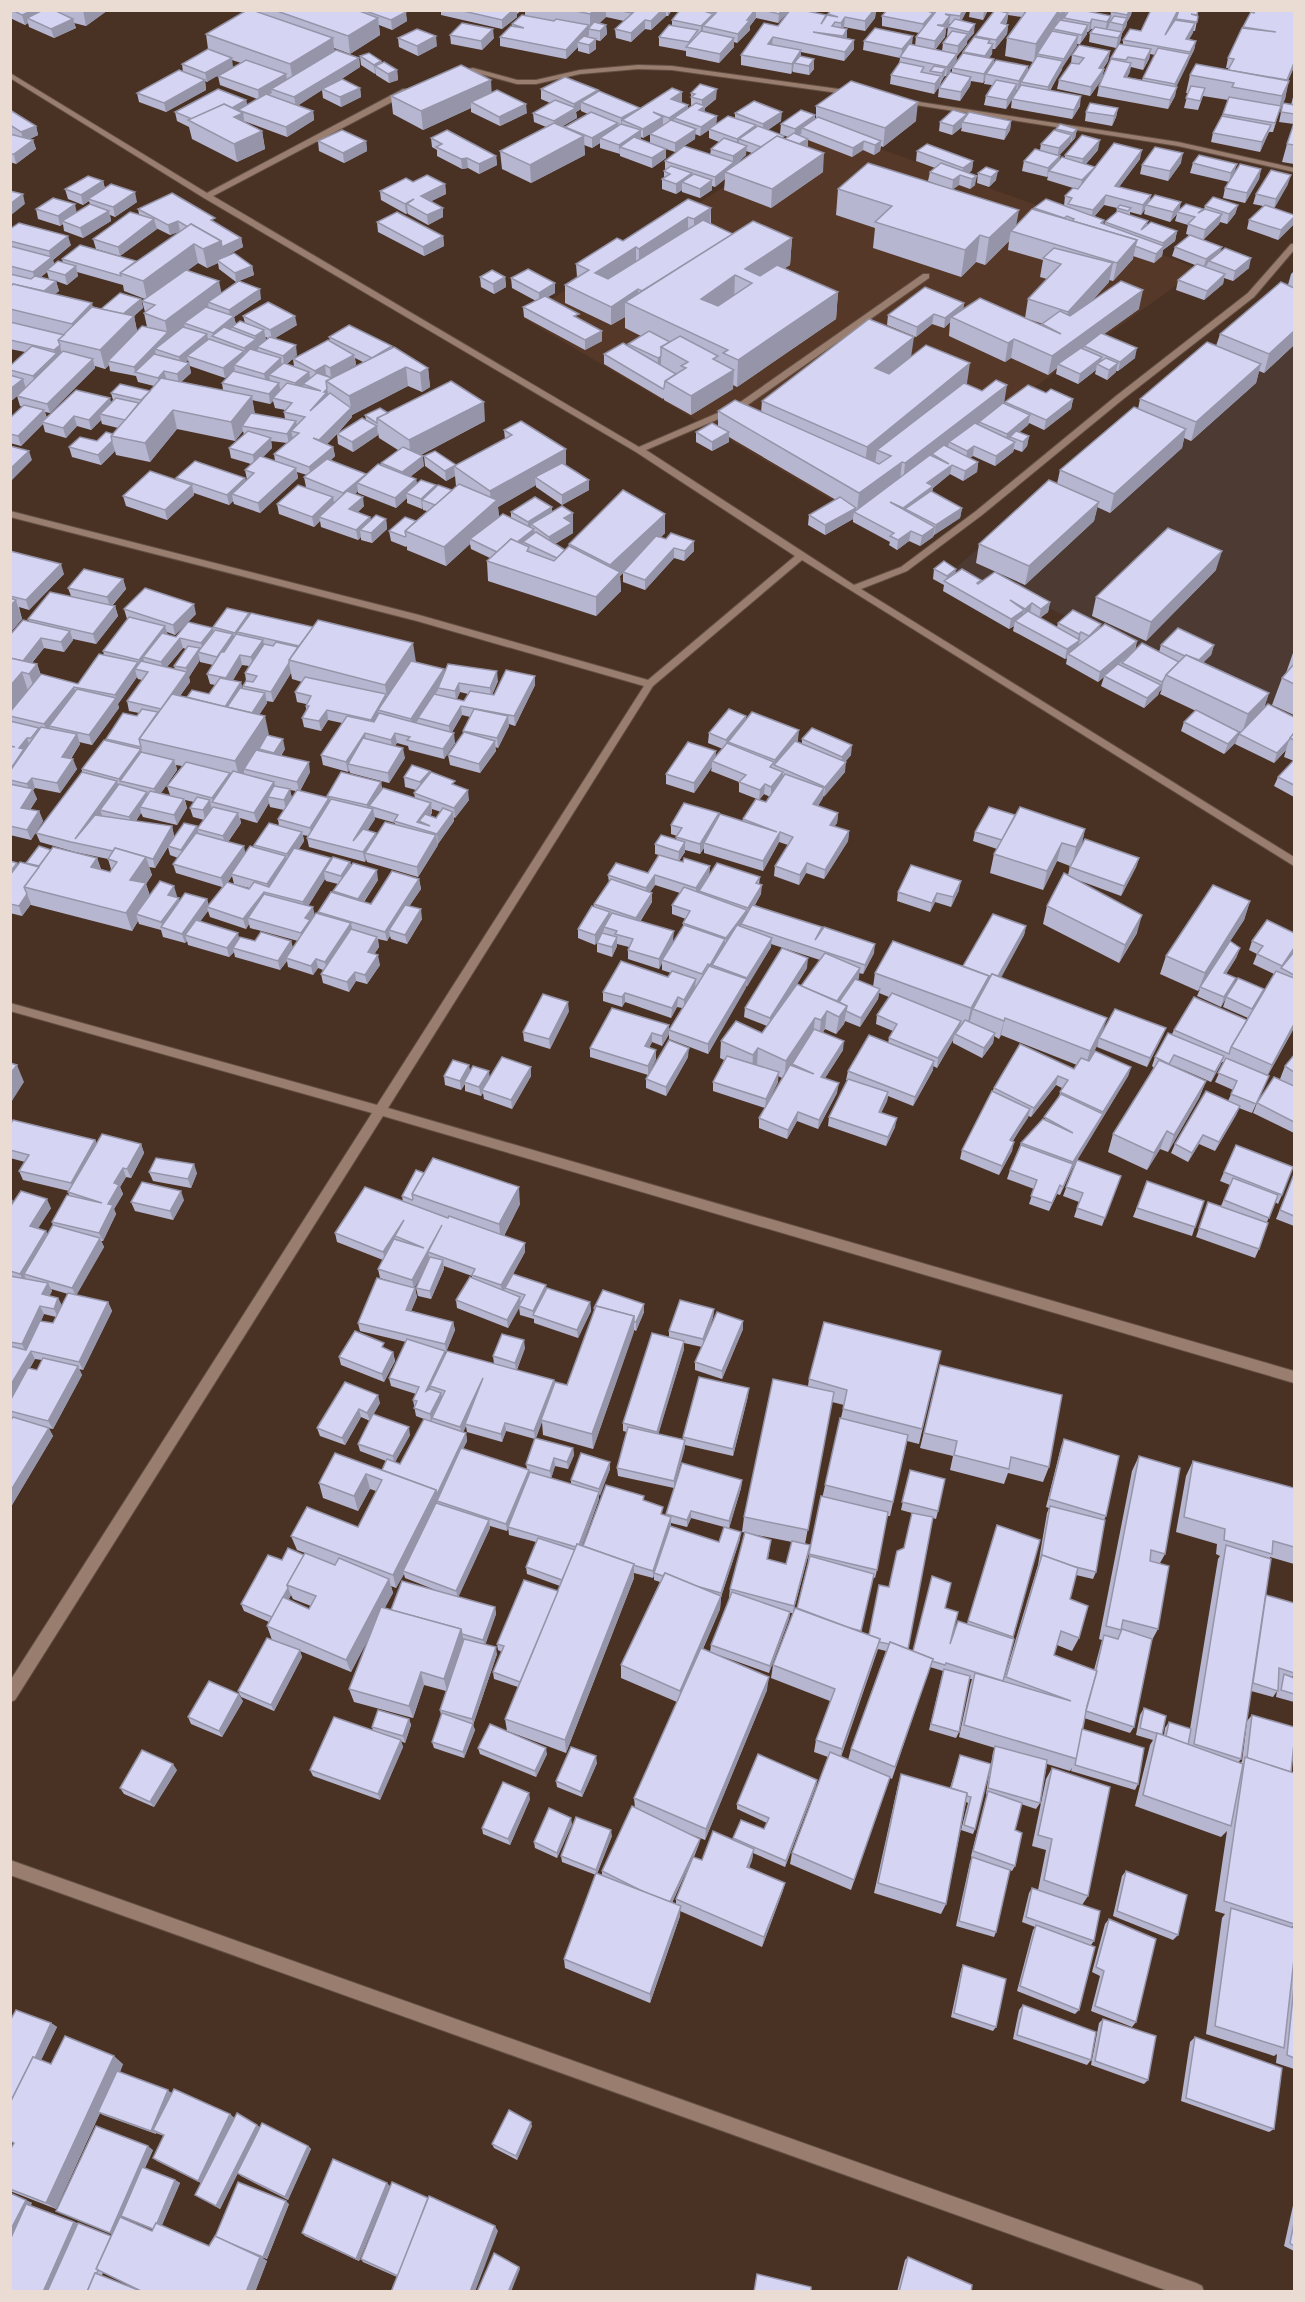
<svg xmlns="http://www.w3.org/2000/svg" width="1305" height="2302" font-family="Quicksand,sans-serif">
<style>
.built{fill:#563828}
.education{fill:#4d3a33}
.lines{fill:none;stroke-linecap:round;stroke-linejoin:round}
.street-casing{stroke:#634f44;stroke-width:2}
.street{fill:#997d6e;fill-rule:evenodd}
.wall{fill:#b7b6d0;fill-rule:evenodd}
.shaded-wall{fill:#9594a9}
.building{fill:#d5d4f2;stroke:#9594a9;stroke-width:1.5;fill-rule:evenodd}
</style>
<rect width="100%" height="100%" fill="#493124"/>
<polygon class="built" points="817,126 1105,230 1103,232 1199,269 857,515 523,318"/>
<polygon class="education" points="1294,275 1294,724 993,582 980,590 952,571"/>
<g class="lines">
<g class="street-casing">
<g id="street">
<polygon points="638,65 672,66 853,91 857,93 853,95 672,70 638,69 580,74 536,84 517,84 473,72 458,74 454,72 473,68 517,80 536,80 580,70"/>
<polygon points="10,73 207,193 403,89 409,89 409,93 213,196 639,447 736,405 923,274 929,274 929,278 742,409 646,450 854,585 901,567 976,511 1116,396 1248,293 1291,244 1294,244 1294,250 1254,297 1122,400 982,515 907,571 861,589 1294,857 1294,866 802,560 653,686 388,1108 1294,1371 1294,1383 383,1116 15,1700 10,1702 10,1681 372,1113 10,1011 10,1003 377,1105 644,686 417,621 10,517 10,511 419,615 648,680 795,556 636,452 204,198 10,78"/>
<polygon points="900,99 1178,142 1294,168 1294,172 1178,146 903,103 900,103"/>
<polygon points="10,1860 1196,2283 1202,2286 1204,2292 1171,2292 10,1875"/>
</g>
</g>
<use href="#street" class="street"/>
</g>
<g class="wall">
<polygon points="10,10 108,10 86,26 74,23 76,28 54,38 29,27 28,23 25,25 10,18"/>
<polygon points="259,10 406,10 405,11 407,21 392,30 379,25 380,35 350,54 334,48 335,51 359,58 360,67 337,82 360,88 361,97 341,107 323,98 322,90 298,105 313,111 314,120 287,137 244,121 262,131 265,149 237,162 192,139 189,127 177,121 175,112 246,100 247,105 257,99 220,85 218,76 241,63 232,60 207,82 205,81 206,90 166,112 139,102 137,93 183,72 182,64 208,49 206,34 259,13"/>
<polygon points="441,10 522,10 517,14 517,17 502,29 441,15"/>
<polygon points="525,10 672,10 668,16 666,16 651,30 645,29 631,42 616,38 615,29 624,21 606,17 599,23 606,25 607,34 600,41 596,40 596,49 589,54 578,51 578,47 566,59 500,46 500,37 512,26 512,24 525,15"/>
<polygon points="680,10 790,10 778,23 756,18 750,26 750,30 737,43 734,42 734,47 719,63 686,56 686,51 659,46 659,37 672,26 672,20"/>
<polygon points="831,10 876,10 875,18 865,31 844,27 843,28 847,38 854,40 854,49 844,61 801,52 801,57 814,59 814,69 809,75 793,72 793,70 791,74 741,65 741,55 778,26 826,17 828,15"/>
<path d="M887,10H967L961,21L974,33L967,41V44L957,56L956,63L975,36L999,10H1026L1022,17L1027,10H1093L1092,12L1110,16L1112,10H1132L1131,15L1127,22L1126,27L1122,33L1120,42L1116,48L1089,42L1090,33L1093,29H1091L1088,32H1087V34L1080,44H1077L1062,68L1050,91L1080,106L1072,119L1011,108L1012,99L1017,90H1016V93L1006,109L984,105L986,96L992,85L984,84L985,80L983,83L971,81L970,86L960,101L938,97L939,88L952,73V68L946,76H945L944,77L941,82L940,85L934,94L890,84L891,75L899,64L900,58L863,50L864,41L915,46L916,37L919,33L882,26V16ZM1008,15L1022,17L1007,38L1005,56L1033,62L1028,71V66L994,62V59L989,58L992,54V49H995L1007,34L1008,25L1006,24L1007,22ZM949,24H951L948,27L947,36L948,37L943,43L942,51L935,50L945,37L946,29Z"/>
<polygon points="970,10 988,10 983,20 969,17"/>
<path d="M1149,10H1179L1178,14L1198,10L1197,16H1198L1195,31H1193L1189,39L1196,41L1194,50L1176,86L1175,96L1168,109L1097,96L1099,86L1111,58L1123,44V40L1141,31L1151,11ZM1150,54L1155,55L1142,80L1127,77L1131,67L1143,70L1149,59Z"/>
<polygon points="1294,10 1294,67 1288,81 1285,99 1280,109 1273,132 1269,132 1260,152 1211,142 1213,133 1222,116 1228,100 1203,96 1198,110 1184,108 1188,93 1186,93 1190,75 1228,70 1229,68 1226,68 1228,58 1243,27 1254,13"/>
<polygon points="450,35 494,38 482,50 451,44"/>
<polygon points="398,38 437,46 418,56 399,47"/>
<polygon points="1110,51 1108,61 1103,69 1104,69 1102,79 1090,96 1057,89 1059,80 1071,63 1072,55"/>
<polygon points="360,56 381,61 382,63 397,70 398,80 389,83 376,75 376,74 375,74 361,65"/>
<path d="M541,89L598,92L640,109L682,92V101L680,103L688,105V109L691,106V93L716,99L705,108L704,112L717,116L716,124L735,118V113L781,121L768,130L784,139L788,137L780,134L781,124L815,115V120L816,119V106L916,121L883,147L881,146L880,151L874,155L863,150L852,157L808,140V147L823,172L771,208L724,190L725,179L715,187L712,186V190L700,198L682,192V190L676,194L662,189V179H664V171L665,170V161L681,149L675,152L666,149V158L652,168L620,156V154L600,148V143L592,148L584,145L585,155L531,183L502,169L500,151L546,127L534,122L533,113L550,103L541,99ZM581,109V111L588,114L565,127L562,126L577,118L576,112ZM709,130V138L719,142L711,149L710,155L684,146L695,139V134L700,136ZM650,134V143L641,140V137L643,138ZM746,151L752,153L734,166L746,155Z"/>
<polygon points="492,92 527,113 500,126 471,112 471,108 423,130 393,114 391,96"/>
<polygon points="1294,93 1294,164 1282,162 1287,144 1294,124 1279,122 1283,103 1291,105"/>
<polygon points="1118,108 1116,117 1112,126 1085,121 1086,112"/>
<polygon points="10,110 36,126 38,135 30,139 33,140 36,149 16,164 10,162"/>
<polygon points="967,114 1011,121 1010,130 1004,140 961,131 962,127 952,135 939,131 940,122"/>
<path d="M1056,129H1077L1075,138L1059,155L1060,156L1059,160L1065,158V155L1098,150L1086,164L1095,167L1140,159L1119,187L1151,195L1149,201L1179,210H1202L1204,209L1205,206L1238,205L1235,214L1227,224L1220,222L1219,224L1203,240L1220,251L1249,268L1233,281L1224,278L1223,284L1204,300L1176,290L1178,280L1195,265L1172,256L1175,247L1189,235L1186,234L1188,225L1175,221L1177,214L1170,222L1144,214L1145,209L1141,215L1130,212V215L1148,224L1177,231L1175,241L1163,250L1162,256L1154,263L1133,256V259L1113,281L1109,280V282L1091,302L1139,309L1104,334L1135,358L1118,371H1116V372L1107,380L1095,374L1096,370L1078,384L1056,374L1057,368L1048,375L1011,358L1005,362L949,336L950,322L944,328L932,324L916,337L887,325L888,315L964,303L963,309L1042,325L1043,324L1025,318L1028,299L1047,279L1040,277L1043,260L1008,250L1009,241L985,265L976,262L961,277L873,248L875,228L836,215L838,189L939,185L928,181L930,172L935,168L916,161L917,151L973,161L972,170L969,173L975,185L970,189L959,185L953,189L1016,226L1034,210V208L1064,206L1065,196L1073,188L1047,180L1048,176L1047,177L1022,171L1024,161L1040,150L1041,144L1056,130ZM1104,205L1117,208L1116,213L1105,222V225L1103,224L1104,220L1094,217Z"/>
<polygon points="431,138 496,156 497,165 479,174 468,168 462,169 437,156 437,150 432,147"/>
<polygon points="318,141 366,141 367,151 344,163 319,151"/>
<polygon points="1181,163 1168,181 1140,174 1142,165"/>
<polygon points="1193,163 1235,173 1261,169 1259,179 1245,203 1223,198 1225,188 1229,182 1190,173"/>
<polygon points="986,167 996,180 989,187 977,183 978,173"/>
<polygon points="103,181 105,188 137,202 115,217 110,215 111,221 83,238 64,231 63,224 60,226 38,219 36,209 77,212 90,204 89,201 83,205 68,199 65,189"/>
<polygon points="413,182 445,184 446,194 431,201 443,208 443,217 428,225 408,214 408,213 406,214 381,200 380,191"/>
<polygon points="1288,184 1274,208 1294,215 1293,225 1278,240 1247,229 1249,220 1263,206 1253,204 1256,194"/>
<polygon points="711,208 711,224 733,234 792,238 790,265 784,268 838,292 836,319 737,387 733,385 733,389 691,415 664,400 664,398 663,399 604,364 604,354 628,346 628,344 641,336 625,328 625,317 611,325 565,303 565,285 577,277 576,264 623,241"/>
<path d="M138,209L216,223L241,238L243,247L224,257L252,266L254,275L239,281L261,299L234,317L236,324L245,323L243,316L297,325L275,338L297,355L287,364L294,366L293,359L330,341L329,337L392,347L428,368L430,387L422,392L408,386L352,415V417L337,434L366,420L365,415L388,413L485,421L421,455L424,466L410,477L416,479L417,484L436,485V487L452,490L457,486H456L455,476L446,481L425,466L424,456L456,465L505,439L504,430L566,465L589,490L562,505L536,487V485L498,507L499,517L511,518V512H552L573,523L572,524L573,533L555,544L565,550L569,546V544L665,514V533L661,537L694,551L684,561L674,558L645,590L623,582V573L620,576L621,591L596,616L488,581L487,561L490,558L471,549L470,544L446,566L407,550V546L406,547L391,541L389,531L416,521L427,511L423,510V508L422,509L407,503V498L396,508L358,493V491L355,494L364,506L358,512L370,517L371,520L386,519L387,529L372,543L361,540V537L358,540L321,527L320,521L314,527L279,514L277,504L306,487L304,477L307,475L297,472L298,478L260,513L234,504L233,501L229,505L194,493V495L167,520L126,506L123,496L176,480V478H245L246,481L247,480L245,470L251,464L231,458L229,448L244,435L243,431L235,441L177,429L150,462L116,455L115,451L101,465L72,457L69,447L97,441L113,434L118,428L102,424L101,420L91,430L77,426L66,438L45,432L43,424L21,446L10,443V418L23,407L20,406L17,396L10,402V366L25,352L10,349V229L71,245L53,260L54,264L63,263L62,259L136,262L181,231L170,235L156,228L157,229L120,256L96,249L93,239L139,214ZM198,263L207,268L218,263L219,269L236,282L221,293L188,270ZM47,272L49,279L41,277ZM77,272L123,285L124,291L145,299L142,301L145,312L144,313L147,327L137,331L134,316L143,308L141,299L101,309L55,294L59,291L56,281L67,285L78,276ZM265,337L268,338L258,347V346L266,340ZM355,358L363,362L332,378L325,376L326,375L331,378L356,365ZM188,360L190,366L225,378L233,371L222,383L223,390L181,382L191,373L189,363L186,362ZM109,365L110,371L136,376L138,382L154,386L150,391L111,393L113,400L111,402L47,418L45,412L50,413L95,368V366L105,369ZM252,400L270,404L273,401L275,408L285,410L284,412L285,419L255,414ZM378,433L379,438L398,450L381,463V465L366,475L331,460L335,456L333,447L327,444L337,434L338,444L353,452L378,435ZM271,441L287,443L274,454L275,461L263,457L272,448Z"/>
<polygon points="377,222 443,236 444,246 424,256 378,232"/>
<polygon points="1294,271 1294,345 1264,373 1259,371 1256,383 1191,441 1184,438 1182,448 1110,513 1097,507 1094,521 1025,585 976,563 979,544 1057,484 1060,470 1138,409 1140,399 1216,346 1220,334 1288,285 1291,274"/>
<polygon points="480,277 505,277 506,287 494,294 481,287"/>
<polygon points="511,278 555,283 555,293 548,297 579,319 602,341 585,350 524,317 523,307 536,301 512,288"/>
<polygon points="911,357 1005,404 1005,402 1046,393 1073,399 1071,409 1044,430 1029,423 1028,425 1019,432 1029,436 1027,446 1022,452 1014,449 1013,452 995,466 973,456 969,458 978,462 977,472 963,481 950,474 933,488 932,492 962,508 960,518 934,535 933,537 920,546 909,541 897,550 889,545 890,542 853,522 853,519 825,535 808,525 809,515 836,500 729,437 729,442 712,451 696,442 696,432 718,426 718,411 761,412 762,401"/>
<polygon points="10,551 64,574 29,610 19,607 22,619 10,633"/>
<polygon points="934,569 956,573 981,580 981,582 1050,602 1048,612 1040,618 1057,627 1058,623 1100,628 1137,641 1135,651 1159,652 1161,645 1214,645 1211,655 1203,662 1269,693 1264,708 1294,717 1294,797 1274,786 1278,777 1294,761 1284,757 1286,750 1274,763 1235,744 1239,734 1240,732 1223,724 1239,732 1236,742 1224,754 1181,731 1184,722 1196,711 1160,694 1162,689 1159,692 1158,695 1144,708 1101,686 1104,677 1098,682 1066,664 1067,658 1065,659 1013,631 1014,626 1009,629 943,591 944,585 933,579"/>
<polygon points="1216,570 1146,641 1092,616 1096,597"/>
<path d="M123,579L126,589L112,606H115L118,616L96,644L73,639V640L64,652L44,648L32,663L37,664L41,675L78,684L104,655L103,651L128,619H127L124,609L196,614L188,622L213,628L249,615L416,662L444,669L445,672L498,681L492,695H494L535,676V685L515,726L509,724V726L498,748L495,747L496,751L480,773L450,765L448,755L463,734V731L470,717L462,715L452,732L455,743L444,759L409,750L408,746L397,743L395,746L405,758L389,783L350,773L349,770L348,772L323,765L321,755L342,723L328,720L321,731L304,727L302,718L306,710V704L297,702L295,692L302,682L292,679L291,673L273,702L266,701L267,703L259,715L269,736L285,749L281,756L310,772L300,791L327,798V796L381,782L382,789L415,798L414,793L416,790L405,787L404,777L430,771V774L455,785L469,800L455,818L454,817V821L438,844H437L438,845L418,877L367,862L366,859L365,862L309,847L307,838L308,836L303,835L304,841L299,849L331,860L350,862L351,865L378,880L364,902L371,904L419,879L421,889L409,906L422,919L407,944L391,939L390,936L387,941L378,939L379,947L374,954L380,965L367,984L356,981L349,992L323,983L321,974L323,970L318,968L313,975L288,967L287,961L280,970L235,957L234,952L229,957L188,945L187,941L185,943L163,937L161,930L139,924L138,921L132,931L31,905V904L22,916L10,913V861L18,865L27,864L26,863L51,850L97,858L101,869L110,872L111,869L108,859L75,852L40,842L36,833L82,772V769L106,741V739L137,716L139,713L129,711L127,701L142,680L138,679L137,677L118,704L119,708L92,745L79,742L80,744L71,759L77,769L60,793L35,788L33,790L37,799L30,810L39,811L43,821L31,840L10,835V635L29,621L28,619L71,596L68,588ZM188,622L176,637L167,635V632L175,635ZM183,648L186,649L174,666L175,669L167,667ZM200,660V662L213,665L207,674L210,684L215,685L209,694L187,697L180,696L190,682L189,677ZM242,665L249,666L245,673L246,681L243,686V688L233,680ZM460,692L468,694L464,701L457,699ZM176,765L182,766L167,786L170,795L161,793L177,770ZM290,790L296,791L292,798ZM185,800L194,802L190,808L193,817L204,820L197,829L174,836L172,826L136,821L141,813L143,817L177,825L187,808ZM269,803L270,807L284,810L278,819L279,826L254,845V847L245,853L228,842L241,823L240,818L257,823ZM432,809L441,812L436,818L430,816L432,813ZM374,817L395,823V824L376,835L367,831L375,819ZM168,847L170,855L178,858L173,864L176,873L222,887L209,906L207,899L179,901L176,897L177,896H150L146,884L152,875L149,867L155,868ZM232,876L234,884L249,888V889L228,882ZM325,879L326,881L338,884L333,891V893L318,912V914L315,916L308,906ZM208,911L210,917L246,929L249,924L250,928L298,941L293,948L291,941H255L239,938L200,921Z"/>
<polygon points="1294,650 1294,715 1272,705 1282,678 1286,673"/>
<path d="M746,716V720L798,740L797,742L802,743V739L851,755L845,762V772L823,797L818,806L838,813L837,823L834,826L849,831L848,841L824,879L806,873L799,885L774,876L775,866L788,845L779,842L763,871L704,853V848L700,854L685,850V852L679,861L710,866L709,875L760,877L759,884L761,894L755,905L822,931L874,953L863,974L859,973V978L857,980L873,987L875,973L963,966L1026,926L1024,935L1001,977L1103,1031L1166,1028L1162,1037L1147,1067L1097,1047L1098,1044L1089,1061L1131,1067L1128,1076L1077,1160L1118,1184L1102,1226L1074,1217L1079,1202L1063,1196L1076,1161L1072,1169L1060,1195L1057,1194L1049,1211L1029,1204L1034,1189L1007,1179L1010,1170L1021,1143L1044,1120L1058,1098L1062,1088L1056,1085L1031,1117L1028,1116L1013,1141L1012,1151L999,1175L960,1159L962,1150L994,1088L1074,1069L1077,1065L1001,1035L999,1039L994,1036L993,1043L982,1058L953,1043V1040L937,1068L933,1066V1070L913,1106L888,1096L887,1101L881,1113L895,1127L886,1146L828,1126L829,1117L847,1080H846L848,1071L888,1043L889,1038L893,1031L876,1024L877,1015L889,997L879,993L878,999L860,1027L845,1021L844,1024L836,1034L825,1029L823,1032L843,1050L825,1078L837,1093L818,1129L797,1121L787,1139L759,1128V1118L782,1078L778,1076V1082L765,1108L713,1091V1082L724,1060L720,1058L721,1041L762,1033L767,1026L744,1017L745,1008L807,968L797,984L801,986L820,960L771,944V947L746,987L708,1054L669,1039V1030L682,1008L677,1007L671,1018L625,1002L622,1007L603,1001V992L668,977L671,973L662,970V963L659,969L628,959V950L629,947L617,944V946L612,957L597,952V943L599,938L595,945L578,938V929L594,907V904L609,882L608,875L648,873L659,855L655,854V844L676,840L677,836L671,834V825L719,813V817L743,821V819L757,799L739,792V782L711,771L712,767L694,793L666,784V774L716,751L715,757L723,749L708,743L709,733ZM764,794L770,797L766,802L759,800ZM655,885L680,893L672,905V914L686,919L683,923V926L669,949L673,941L640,922L652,902L650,892Z"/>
<polygon points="1015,815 1085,829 1081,847 1139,858 1136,867 1121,896 1075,879 1137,933 1119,963 1043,924 1047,906 1068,875 1070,866 1057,861 1043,890 990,873 994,854 997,849 973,841 975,832"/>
<polygon points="959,890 951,907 935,902 930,912 897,901 898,892"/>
<polygon points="1250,901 1244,920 1230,941 1240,948 1236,958 1226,974 1233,987 1264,989 1261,996 1274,974 1253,964 1257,954 1249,950 1252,941 1294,933 1294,1028 1268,1075 1265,1085 1252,1113 1239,1108 1236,1115 1215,1151 1199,1144 1188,1162 1171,1153 1175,1144 1228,1101 1233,1090 1215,1082 1224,1062 1222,1062 1211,1082 1170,1064 1206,1081 1199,1098 1168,1152 1160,1149 1147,1170 1108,1152 1113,1134 1154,1068 1152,1066 1155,1057 1172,1034 1174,1030 1247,1020 1248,1018 1223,1007 1226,998 1221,1007 1197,996 1200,989 1198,991 1160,974 1166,956"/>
<polygon points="569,1011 550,1049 524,1041 523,1032"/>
<polygon points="669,1025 669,1034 662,1046 652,1042 649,1048 656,1059 648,1075 590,1057 590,1048"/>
<polygon points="1294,1055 1294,1133 1253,1113 1257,1103 1280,1079 1285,1066"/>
<polygon points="688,1057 666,1096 646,1088 646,1079"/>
<polygon points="469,1065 470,1072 490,1077 531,1067 531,1076 512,1109 484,1099 483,1093 481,1096 465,1091 465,1084 461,1090 445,1085 444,1076"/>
<path d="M10,1125L95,1140L97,1144H141L144,1153L131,1178L126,1177L120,1187L123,1194L114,1209L116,1214L103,1241H101L104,1247L76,1295L108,1302L112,1311L83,1370L79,1369L82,1375L53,1429L48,1428L53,1436L12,1505H10V1421L12,1418H10V1207L51,1208L38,1228L48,1234L53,1225L52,1222L69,1195L68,1192L69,1191L23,1180L19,1171L25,1162L10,1158ZM51,1289L68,1294L62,1306L58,1298L49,1296L52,1291ZM44,1314L56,1317L53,1323L41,1321ZM35,1359L42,1360L37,1370L30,1368Z"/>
<polygon points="1236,1145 1282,1195 1278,1204 1275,1202 1267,1222 1259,1249 1255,1258 1196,1237 1208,1202 1221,1206 1230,1185 1220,1181"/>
<path d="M416,1170L520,1204L504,1236L525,1243V1252L513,1274L546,1285V1289L590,1302L591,1311L578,1338L534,1323V1319L520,1315L519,1307L508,1328L457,1308L456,1300L472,1278V1276L444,1266V1269L431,1299L418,1296L416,1288L424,1270L414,1288H415L417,1297L411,1311L453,1322L455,1330L446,1352H445V1354L494,1364L493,1356L525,1348L517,1370L554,1380L555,1382L567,1385L594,1311V1308L644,1304V1312L636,1331L634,1330L593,1449L543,1435L542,1422L536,1438L573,1448L574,1455L568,1469L555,1466L551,1478L571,1484V1480L610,1462V1469L599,1496V1499L582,1546H583L644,1500L663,1515L666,1516V1514L742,1480L741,1488L729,1528L740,1539L721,1597L720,1609L703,1649L767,1690L705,1840L688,1833L700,1839L699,1844L694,1857L702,1860L733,1840V1838L764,1829L767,1823L737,1809V1804L817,1780L816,1786L785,1867L753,1853L752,1860L749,1868L785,1883L782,1893L762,1947L680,1911V1916L650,2003L565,1968L564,1959L596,1875L562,1862L561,1856L612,1836L597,1874L602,1876V1871L635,1808L634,1798L677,1702L621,1678V1665L660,1582L654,1580V1574L653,1578L634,1573V1578L566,1753L507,1731L505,1719L518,1687L494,1679L493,1672L502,1652L498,1650L497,1644L558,1591L560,1586L527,1574L526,1567L536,1542L509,1535L508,1527L507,1531L490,1526V1528L458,1597L495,1607L496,1614L485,1644L497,1654L473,1725L475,1730L464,1758L434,1748L432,1742L441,1715L440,1710L446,1691L424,1685L413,1718L354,1702L349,1689L370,1635L351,1672L300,1651L302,1657L274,1711L241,1697L238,1691L272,1640L267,1626L269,1622L244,1611L241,1604L282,1560L304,1555L305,1553L297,1550L291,1536L358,1527L376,1491L370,1489L358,1511L323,1498L319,1483L382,1470L386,1461L360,1451L358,1444L370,1421L361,1417L345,1445L320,1436L317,1428L345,1382L380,1403L373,1414L410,1435L395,1462L400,1464L424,1419L416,1416L413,1400L416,1394L391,1386L389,1378L406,1342L360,1331L358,1323L400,1284L380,1278L378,1269L383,1260L337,1242L335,1233L403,1202L402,1196ZM466,1426L467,1432L502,1442L506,1431L535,1439L526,1464L527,1469L463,1449L467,1441L466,1433L463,1432ZM691,1518L724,1527L719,1542L671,1526V1523L687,1527ZM404,1574L405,1578L443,1593L391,1610L384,1608L393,1593L391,1586L396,1588ZM291,1595L293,1599L311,1606L309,1609L288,1600ZM690,1863L676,1899V1905L672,1903Z"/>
<polygon points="149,1172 197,1173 191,1188 153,1181"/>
<polygon points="1294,1174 1294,1226 1276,1219"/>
<polygon points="1147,1181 1195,1227 1192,1236 1133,1217"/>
<polygon points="184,1200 173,1220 135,1211 131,1202"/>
<polygon points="714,1309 713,1317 707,1335 743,1329 722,1379 695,1370 695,1362 702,1347 684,1343 684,1349 658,1434 683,1439 683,1437 748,1396 733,1456 685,1445 674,1488 618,1476 617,1468 627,1432 623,1431 623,1423 669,1337 669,1331"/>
<polygon points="385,1349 393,1352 395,1361 384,1382 341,1365 339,1357"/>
<path d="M941,1351L919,1444L907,1441L890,1516H887L877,1570L875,1578L873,1577L860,1632L868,1635L889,1587L904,1548L912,1513L901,1510L910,1470L938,1511L936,1519L933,1518L908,1649L913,1651L945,1608L950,1644L967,1624L997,1525L1040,1540L1013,1639L1003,1682L1038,1565L1047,1513L1049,1508L1046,1507L1061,1447L1064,1439L1106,1516L1104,1520L1096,1572L1093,1579L1076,1575L1070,1599L1079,1638L1072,1651L1057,1645L1054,1655L1094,1670L1102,1640L1099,1639L1132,1471L1139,1456L1165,1554L1160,1563L1158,1629L1152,1640L1134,1727L1130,1733L1084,1718L1082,1729L1138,1784L1135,1790L1071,1771L1072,1768L1070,1771L1047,1764L1040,1803L1036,1809L1021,1804L1015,1830V1866L1012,1871L1010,1870L996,1932L994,1937L956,1926L970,1862L972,1857L971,1856L987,1794H986L990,1768L975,1829L973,1834L961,1830L968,1803L966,1802L946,1904L941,1914L874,1893L898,1785L901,1774L950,1788L960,1755L991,1764L993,1752L995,1748L959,1737L970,1686L972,1679H969L959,1732L956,1738L929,1730L943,1671L930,1667L892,1779L890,1778L851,1890L790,1864L792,1853L828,1757L814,1752L816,1740L830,1701L771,1678L773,1665L793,1613H790L789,1619L769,1673L710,1652L711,1645L730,1597H729L730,1589L770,1547L768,1559L786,1564L792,1542L742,1532L744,1517L808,1386L809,1379ZM832,1402L844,1405L809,1554L808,1562H809L797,1608L793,1612L809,1552L810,1545L805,1544ZM878,1649L886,1651L851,1749L848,1760L841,1757Z"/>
<polygon points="940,1365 1049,1467 1043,1482 1008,1473 1004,1484 950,1470 953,1456 920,1448"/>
<polygon points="1193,1461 1294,1488 1294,1564 1270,1557 1266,1595 1294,1603 1294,1674 1292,1677 1294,1678 1294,1702 1276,1697 1277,1691 1273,1697 1251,1691 1241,1759 1238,1763 1240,1764 1242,1761 1247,1721 1252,1715 1291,1772 1294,1773 1294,1925 1292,1927 1294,1928 1294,2069 1276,2063 1277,2054 1274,2056 1206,2034 1222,1918 1225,1914 1215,1911 1227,1831 1221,1837 1135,1806 1150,1745 1153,1740 1136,1735 1140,1715 1144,1708 1162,1735 1164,1735 1165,1728 1169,1722 1190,1729 1218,1559 1220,1556 1216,1554 1217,1544 1176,1532 1186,1476"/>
<polygon points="243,1701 222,1737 191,1724 188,1717"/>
<polygon points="409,1719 411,1725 405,1743 401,1741 403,1747 380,1800 313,1776 310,1770 373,1731 372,1727"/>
<polygon points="478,1748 547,1754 536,1777 480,1754"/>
<polygon points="597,1763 582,1797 557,1787 556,1781"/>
<polygon points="1052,1768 1088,1896 1082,1905 1094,1941 1091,1945 1079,2010 1075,2014 1017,1991 1033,1930 1035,1927 1022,1922 1029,1893 1032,1888 1038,1890 1046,1850 1032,1846 1046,1779"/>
<polygon points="177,1770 154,1807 124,1794 120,1788"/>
<polygon points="530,1799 510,1845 483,1834 482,1828"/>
<polygon points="572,1824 557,1858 535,1848 534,1842"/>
<polygon points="1126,1871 1178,1935 1173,1940 1113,1916 1122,1876"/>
<polygon points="1109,1919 1136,2022 1132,2027 1091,2011 1100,1976 1092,1972 1105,1924"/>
<polygon points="963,1965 996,2027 993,2031 951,2017 961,1970"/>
<polygon points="1023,2005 1091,2060 1087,2065 1013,2039 1019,2010"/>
<polygon points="1103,2019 1148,2080 1144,2084 1091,2065 1099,2023"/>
<polygon points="10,2021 51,2023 57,2027 41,2060 51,2064 123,2064 120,2072 172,2093 230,2114 234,2118 257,2125 259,2127 308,2146 311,2149 288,2200 241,2176 238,2173 220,2209 195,2195 201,2183 157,2161 153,2158 164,2136 156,2133 156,2134 103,2115 100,2113 56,2209 10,2191 10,2150 14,2143 10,2141"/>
<polygon points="1195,2037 1274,2129 1269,2132 1181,2101 1190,2042"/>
<polygon points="532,2126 517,2160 494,2148 492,2144"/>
<path d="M153,2150L145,2168L175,2180L180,2183L162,2225L209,2246L289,2204L267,2259L261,2257L267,2261L255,2292H143L103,2273L102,2275L10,2292V2193L32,2203L30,2205L111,2236L112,2234L56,2211ZM123,2217L153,2230L152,2231L122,2218Z"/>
<polygon points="390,2186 359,2261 305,2236 302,2233"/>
<polygon points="1294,2201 1294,2251 1284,2246"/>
<polygon points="498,2231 397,2277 363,2262 361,2259"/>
<polygon points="908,2257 971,2292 897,2292 905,2260"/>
</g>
<g class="shaded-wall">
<polygon points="34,10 48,10 27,18 28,23 25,25 22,15"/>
<polygon points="83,10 108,10 86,26"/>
<polygon points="513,10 517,10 517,17 502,29 502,20"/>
<polygon points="594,10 606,10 606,17 593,30 590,29 590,14"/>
<polygon points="662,10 666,10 666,16 651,30 651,21"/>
<polygon points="668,10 672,10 668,16"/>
<polygon points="755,10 756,10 756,18 750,26 750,30 737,43 738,34"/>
<polygon points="782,10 790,10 778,23 779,14"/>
<polygon points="874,10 876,10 875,18 865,31 865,21"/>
<polygon points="932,10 938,11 922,34 923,24 931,14"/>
<polygon points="963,10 967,10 959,26 960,16"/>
<polygon points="984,10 988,10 983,20"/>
<polygon points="1059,10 1060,10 1057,26 1053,29 1052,34 1037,54 1037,57 1034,62 1036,44"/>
<polygon points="1064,10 1066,10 1065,16 1058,26 1059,16"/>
<polygon points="1130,10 1132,10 1131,15 1127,22 1126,27 1122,33 1120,42 1116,48 1118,38 1121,33 1123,25 1125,21 1127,15"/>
<polygon points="1178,10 1179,10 1178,16 1163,45 1165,35"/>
<polygon points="406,12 407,21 392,30 391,20"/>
<polygon points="1008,13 1007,22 999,32 1001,23"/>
<polygon points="713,14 712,23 703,26 703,34 701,35 701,26"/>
<polygon points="950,16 949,25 946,29 945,37 934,50 935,41 943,32 943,25"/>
<polygon points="1111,16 1109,26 1105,32 1107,22"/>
<polygon points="845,17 844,27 841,32 841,23"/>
<polygon points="378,18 380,35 350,54 348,36"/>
<polygon points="73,19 76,28 54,38 51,29"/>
<polygon points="1092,19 1091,29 1088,32 1090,23"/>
<polygon points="645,20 645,29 631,42 631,33"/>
<polygon points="1195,23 1193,33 1184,48 1186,39"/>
<polygon points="975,24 974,33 967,41 969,32"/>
<polygon points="589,25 589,35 581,43 577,42 578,47 566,59 566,50"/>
<polygon points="606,25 607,34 600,41 600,31"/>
<polygon points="1008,25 1007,34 995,49 996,40"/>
<polygon points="1088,25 1087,34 1080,44 1082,35"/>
<polygon points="493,29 494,38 482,50 481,41"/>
<polygon points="847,29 847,38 842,45 843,36"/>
<polygon points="968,34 967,44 957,56 958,46"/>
<polygon points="436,36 437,46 418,56 417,46"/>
<polygon points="913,36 912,45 901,58 902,49"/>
<polygon points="1078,36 1077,46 1062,68 1064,59"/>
<polygon points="773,37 772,46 768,44"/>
<polygon points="333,38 335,56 293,82 290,64"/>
<polygon points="734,38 734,47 719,63 720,54"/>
<polygon points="596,39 596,49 589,54 589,45"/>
<polygon points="854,40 854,49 844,61 845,52"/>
<polygon points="1196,41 1194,50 1188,61 1190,52"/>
<polygon points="993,44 992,54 984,65 985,56"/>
<polygon points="1151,49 1149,59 1143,70 1145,60"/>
<polygon points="801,50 801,59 794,63 793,70 791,74 792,64"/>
<polygon points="1110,51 1108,61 1097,78 1099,68"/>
<polygon points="957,54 956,63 946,76 947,67"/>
<polygon points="1190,54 1188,63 1173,94 1175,84"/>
<polygon points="232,58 233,67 207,82 205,73"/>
<polygon points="359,58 360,67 324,90 322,89 322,90 296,107 294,97"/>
<polygon points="814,59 814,69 809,75 809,66"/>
<polygon points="994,59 993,69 986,74 985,80 983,83 984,74"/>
<polygon points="381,61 382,71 375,66 376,74 375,74 374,65"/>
<polygon points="1063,61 1062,70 1046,96 1048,87"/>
<polygon points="1131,63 1130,72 1123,86 1124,77"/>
<polygon points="1294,63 1294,67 1280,98 1283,89"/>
<polygon points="1028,66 1027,75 1021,82 1021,85 1017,90 1019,81"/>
<polygon points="946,68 944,77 941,82 942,73"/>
<polygon points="1104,69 1102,79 1090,96 1091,87"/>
<polygon points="397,70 398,80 389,83 388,74"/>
<polygon points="286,74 288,84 271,89 272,93 259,100 258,90"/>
<polygon points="941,76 940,85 934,94 935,84"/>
<polygon points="971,77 970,86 960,101 961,92"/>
<polygon points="205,80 206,90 166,112 164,103"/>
<polygon points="491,80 492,98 471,102 471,108 423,130 421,111"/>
<polygon points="1289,81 1285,99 1280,109 1273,132 1282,96"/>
<polygon points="1017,84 1016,93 1006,109 1007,100"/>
<polygon points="1177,87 1175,96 1168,109 1170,100"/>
<polygon points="360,88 361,97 341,107 340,97"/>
<polygon points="717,89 716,99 705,108 704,115 699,110 702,108 702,100"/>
<polygon points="598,90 598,100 581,102 581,109 576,112 577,118 555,131 554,121 574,110 574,104"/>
<polygon points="682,92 682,101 671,109 671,99"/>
<polygon points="1081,96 1080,106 1072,119 1074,110"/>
<polygon points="246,100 248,110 238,110 202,123"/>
<polygon points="918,102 916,121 883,147 885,128"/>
<polygon points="526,104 527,113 500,126 499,117"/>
<polygon points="688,105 688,115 674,118 674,124 669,127 669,118"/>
<polygon points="640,108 640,117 622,120 621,128 621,118"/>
<polygon points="1118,108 1116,117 1112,126 1114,116"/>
<polygon points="313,111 314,120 287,137 286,127"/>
<polygon points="782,112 781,121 763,133 763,124"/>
<polygon points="243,113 246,132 234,117"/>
<polygon points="967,114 966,123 962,122 962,127 952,135 953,126"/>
<polygon points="815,115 814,125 802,128 801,134 794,139 795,129"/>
<polygon points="717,116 716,125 709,129 709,130 700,136 701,127"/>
<polygon points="663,117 663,126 643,138 643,129"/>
<polygon points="1011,121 1010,130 1004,140 1006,130"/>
<polygon points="618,123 618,133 600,138 600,143 592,148 592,138"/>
<polygon points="756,125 756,135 739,139 739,146 737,148 737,139"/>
<polygon points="1271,125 1268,134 1260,152 1262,142"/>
<polygon points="36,126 38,135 24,141 21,132"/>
<polygon points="696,129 695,139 675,152 675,143"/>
<polygon points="1077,129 1075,138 1071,143 1073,133"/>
<polygon points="641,130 641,140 620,147 619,155 619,145"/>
<polygon points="262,131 265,149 237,162 234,144"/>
<polygon points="1072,135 1070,144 1057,158 1059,148"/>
<polygon points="584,136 585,155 531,183 530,165"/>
<polygon points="808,139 808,148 792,149"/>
<polygon points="33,140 36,149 16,164 14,154"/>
<polygon points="1100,140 1098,150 1081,169 1083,159"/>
<polygon points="366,141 367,151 344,163 343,153"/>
<polygon points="864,141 863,150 852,157 853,148"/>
<polygon points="881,141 880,151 874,155 875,145"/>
<polygon points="747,146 746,155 734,165 733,172 725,172 725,179 715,187 715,177 733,163 733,156"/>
<polygon points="666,149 666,158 652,168 652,158"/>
<polygon points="1142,150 1140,159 1113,195 1115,186"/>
<polygon points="824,153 823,172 771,208 772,189"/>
<polygon points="1183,153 1181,163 1168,181 1170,171"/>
<polygon points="496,156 497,165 479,174 479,164"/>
<polygon points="1060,156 1059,165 1049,171 1047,177 1048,168"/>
<polygon points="467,158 468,168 462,169 461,159"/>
<polygon points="973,161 972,170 964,176 962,176 963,168"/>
<polygon points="1237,164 1234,174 1229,182 1231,173"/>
<polygon points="1095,167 1080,190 1082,180"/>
<polygon points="1261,169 1259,179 1245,203 1247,193"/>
<polygon points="998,171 996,180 989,187 991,177"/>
<polygon points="692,173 692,182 682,182 682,190 676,194 676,184"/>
<polygon points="960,175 959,185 952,190 953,180"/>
<polygon points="1291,175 1288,184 1274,209 1276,199"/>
<polygon points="977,176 975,185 970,189 972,179"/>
<polygon points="712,180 712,190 700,198 700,189"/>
<polygon points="103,181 105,191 88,199 89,201 83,205 81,195"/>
<polygon points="445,184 446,194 422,206 421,196"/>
<polygon points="135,192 137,202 115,217 113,207"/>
<polygon points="23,194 25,204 10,216 10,204"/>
<polygon points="1106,195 1104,205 1091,220 1093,210"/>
<polygon points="1151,195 1149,204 1146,205 1145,209 1141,215 1143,205"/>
<polygon points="414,199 407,204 408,213 406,214 405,204"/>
<polygon points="1181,202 1179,212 1177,212 1177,214 1170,222 1173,212"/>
<polygon points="75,204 77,214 62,221 63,224 60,226 58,216"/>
<polygon points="1238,205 1235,214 1227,224 1229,214"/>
<polygon points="443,208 443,217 428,225 427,215"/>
<polygon points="711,208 710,227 694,238 694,219"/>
<polygon points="1019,210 1015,232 1011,231 1009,241 985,265 989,238"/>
<polygon points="109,211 111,221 83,238 80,228"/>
<polygon points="1222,214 1219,224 1203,240 1205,230"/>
<polygon points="688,217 688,236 639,268 639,249"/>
<polygon points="1294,217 1293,225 1278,240 1281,230"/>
<polygon points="154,219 157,229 120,256 118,247"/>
<polygon points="178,221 180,231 170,235 168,225"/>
<polygon points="1177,231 1175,241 1163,250 1162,256 1154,263 1156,254 1162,248 1163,243"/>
<polygon points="980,235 976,262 961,277 965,250"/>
<polygon points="68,236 71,245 53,260 55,267 47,270 47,272 35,282 33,272 50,258 49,251"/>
<polygon points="443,236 444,246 424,256 423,247"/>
<polygon points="241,238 243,247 217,260 218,263 207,268 203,249 221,241"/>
<polygon points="792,238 790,265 752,290 752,283 745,269"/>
<polygon points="1137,240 1133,259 1113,281 1117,263"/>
<polygon points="194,244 198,263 147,300 143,281"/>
<polygon points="636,247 636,266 596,292 595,273"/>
<polygon points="1222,247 1219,256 1209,261 1207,265 1203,269 1206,259"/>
<polygon points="1251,258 1249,268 1233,281 1235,271"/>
<polygon points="1113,263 1109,282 1064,331 1068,312"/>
<polygon points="76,266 78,276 67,285 65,275"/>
<polygon points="252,266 254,275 236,282 235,273"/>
<polygon points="1225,274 1223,284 1204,300 1207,291"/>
<polygon points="735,275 734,302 701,325 701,299"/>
<polygon points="505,277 506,287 494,294 493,284"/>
<polygon points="56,281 59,291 43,304 40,294"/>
<polygon points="219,281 223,300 208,302 209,310 184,323 185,328 155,349 156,356 135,372 136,377 134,367 167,332 165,321"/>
<polygon points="555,283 555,293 539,302 539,293"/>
<polygon points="260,289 261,299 234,317 236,326 232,327 232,328 220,339 214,337 213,333 230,319 229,310"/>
<polygon points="638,289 639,308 625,302 625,317 611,325 611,307"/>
<polygon points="1143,290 1139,309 1086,347 1084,346 1083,350 1058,364 1057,368 1048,375 1052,356"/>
<polygon points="838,292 836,319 737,387 738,360"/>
<polygon points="141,299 143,308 134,316 138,335 108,361 109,365 105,369 100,350 117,319"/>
<polygon points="92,303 96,322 77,342 72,324"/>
<polygon points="964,303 963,312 951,317 950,322 944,328 945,318"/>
<polygon points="934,314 932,324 916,337 917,327"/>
<polygon points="295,316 297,325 272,340 270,330"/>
<polygon points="264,330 266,340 258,346 258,350 246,358 244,348 256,340 255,336"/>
<polygon points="602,331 602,341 585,350 585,340"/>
<polygon points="1294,331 1294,345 1264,373 1269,354"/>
<polygon points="207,334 209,344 187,356 188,360 181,366 179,357"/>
<polygon points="914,337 910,364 872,395 875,368"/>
<polygon points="1014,339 1011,358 1005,362 1008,343"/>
<polygon points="60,345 62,355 36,386 33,376 55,355 54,350"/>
<polygon points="296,345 297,355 284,366 283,356"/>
<polygon points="1137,348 1135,358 1118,371 1120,362"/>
<polygon points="244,351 246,361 234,365 235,370 225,378 223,368"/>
<polygon points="354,355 356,365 331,378 330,368"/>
<polygon points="661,356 661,366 657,368 658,358"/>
<polygon points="1102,357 1100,366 1097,364 1096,370 1078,384 1080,374"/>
<polygon points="281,358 282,368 269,375 270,380 266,383 264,374"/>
<polygon points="93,359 95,368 50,413 47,404"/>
<polygon points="189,363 191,373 179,384 177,374"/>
<polygon points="970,363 966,390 877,450 875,465 864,474 867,447"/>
<polygon points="1118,363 1116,372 1107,380 1109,370"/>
<polygon points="1261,364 1256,383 1191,441 1196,422"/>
<polygon points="325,365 326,375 316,381 315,371"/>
<polygon points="406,367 408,386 352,415 352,417 321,450 319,440 351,408 349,396"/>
<polygon points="428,368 430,387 422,392 420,373"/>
<polygon points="734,370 733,389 691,415 691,396"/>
<polygon points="164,371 167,381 160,388 158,378"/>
<polygon points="309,372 311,381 303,384 304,387 296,393 295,383"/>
<polygon points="23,379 26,389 10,402 10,389"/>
<polygon points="279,383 281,393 273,398 273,401 270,404 269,394"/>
<polygon points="1007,385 1004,404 979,422 979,424 949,442 948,448 932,454 931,461 903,483 905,463"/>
<polygon points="327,389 329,399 310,411 324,392"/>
<polygon points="252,396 255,415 242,426 243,431 235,441 231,422"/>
<polygon points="110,398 113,408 100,414 101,420 91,430 89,420"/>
<polygon points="1073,399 1071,409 1044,430 1046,420"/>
<polygon points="484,402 485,421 411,460 409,440"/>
<polygon points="44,410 47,420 42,422 43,424 21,446 18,436"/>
<polygon points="173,410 177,429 150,462 145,443"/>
<polygon points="1030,415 1028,425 1013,438 1010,437 1010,440 1005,444 1007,434"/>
<polygon points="74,416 77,426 66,438 63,428"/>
<polygon points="296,421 298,431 291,431 293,438 289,444 287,434"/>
<polygon points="377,426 378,435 353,452 352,442"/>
<polygon points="1186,429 1182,448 1110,513 1114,494"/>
<polygon points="729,432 729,442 712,451 712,442"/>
<polygon points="1029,436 1027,446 1022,452 1023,442"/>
<polygon points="271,438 272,448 254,465 253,455"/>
<polygon points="112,441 115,451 101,465 98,455"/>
<polygon points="1015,442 1013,452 995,466 996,456"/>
<polygon points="974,446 973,456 966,461 967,451"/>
<polygon points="333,447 335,456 311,477 309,467"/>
<polygon points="566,449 566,468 535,477 536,485 498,507 499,519 470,539 470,544 446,566 444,547 491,505 490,491"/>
<polygon points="29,451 32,460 10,482 10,469"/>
<polygon points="423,456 424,466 403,482 402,472"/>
<polygon points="902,462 900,481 857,512 859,493"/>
<polygon points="978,462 977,472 963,481 965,471"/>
<polygon points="952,465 950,474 933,488 931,496 905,509 904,516 903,508 927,483"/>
<polygon points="454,466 455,476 446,481 445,471"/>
<polygon points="296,468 298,478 260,513 258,503"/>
<polygon points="366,474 367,484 357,483 358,491 344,503 343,493"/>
<polygon points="245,478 247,488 232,494 233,501 229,505 227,495"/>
<polygon points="416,479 417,489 406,493 407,498 396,508 395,498"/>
<polygon points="589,480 589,490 562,505 562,495"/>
<polygon points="192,485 194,495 167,520 165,510"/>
<polygon points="436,485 437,495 422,500 423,508 422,509 421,499"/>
<polygon points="333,497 335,507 319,517 320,521 314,527 312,517"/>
<polygon points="363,497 364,506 350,519 349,509"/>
<polygon points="1099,502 1094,521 1025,585 1029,566"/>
<polygon points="552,507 552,517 531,524 531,530 528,532 528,522"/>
<polygon points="856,508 856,513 854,512 853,519 825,535 825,525"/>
<polygon points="962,508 960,518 934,535 936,525"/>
<polygon points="573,513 573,533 550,547 549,537 564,518"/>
<polygon points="665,514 665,533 620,576 621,591 596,616 596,597 611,582 610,565"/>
<polygon points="370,517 372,527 360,530 361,537 358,540 356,530"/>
<polygon points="386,519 387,529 372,543 371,533"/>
<polygon points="935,527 933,537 920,546 922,536"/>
<polygon points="534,529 535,539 523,542 523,548 501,554"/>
<polygon points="911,531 909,541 897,550 898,540"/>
<polygon points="694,541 694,551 684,561 685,551"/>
<polygon points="674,548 674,558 645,590 645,580"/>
<polygon points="1222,551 1216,570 1146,641 1151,622"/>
<polygon points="61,564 64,574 29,610 26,600"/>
<polygon points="956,569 955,578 946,582 947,576"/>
<polygon points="123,579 126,589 110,607 107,597"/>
<polygon points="16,600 22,619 10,633 10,606"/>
<polygon points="1050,602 1048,612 1039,618 1041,609"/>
<polygon points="1032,603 1030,613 1023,618 1025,609"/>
<polygon points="194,604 196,614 175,635 173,625"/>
<polygon points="115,606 118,616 96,644 93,634"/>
<polygon points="1024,610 1022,620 1015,621 1014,626 1009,629 1011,619"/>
<polygon points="249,613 251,622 237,632 239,640 237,642 235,633"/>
<polygon points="1101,624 1098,634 1086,645 1089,636"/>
<polygon points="165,626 168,635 143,657 145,665 141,670 139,660"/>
<polygon points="213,628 215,638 203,653 201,643"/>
<polygon points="70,631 73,640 64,652 61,642"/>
<polygon points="1081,632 1078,649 1068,654 1067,658 1065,659 1067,649 1077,642 1079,634"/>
<polygon points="233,634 236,644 219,666 217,657"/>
<polygon points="41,638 44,648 24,672 22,672 28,691 10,713 10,686 18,667"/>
<polygon points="180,638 183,648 163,671 161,662"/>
<polygon points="263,640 265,650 253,667 251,657"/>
<polygon points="1137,641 1134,651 1098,682 1100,672"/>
<polygon points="413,643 416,662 388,704 385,685"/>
<polygon points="1214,645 1211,655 1194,672 1197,662"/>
<polygon points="200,648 201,653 198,652 200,660 189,677 190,682 164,717 161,709 187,673 186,668"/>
<polygon points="240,655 242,665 229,687 226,678"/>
<polygon points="138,662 141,670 135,669 137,677 118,704 119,708 92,745 89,735 116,698 115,695"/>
<polygon points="289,663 291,673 273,702 271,692"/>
<polygon points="37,664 43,683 36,693 29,674"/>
<polygon points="444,669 446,679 438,688 438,690 412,729 411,719"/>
<polygon points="497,671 498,681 491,697 490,688"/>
<polygon points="535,676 535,685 515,726 514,716"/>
<polygon points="1164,679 1162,689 1159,692 1158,695 1144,708 1147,698 1161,685 1162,682"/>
<polygon points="241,682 244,692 221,713"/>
<polygon points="459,683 460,692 456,701 455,691"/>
<polygon points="74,687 77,697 49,726 51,730 48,734 44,724"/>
<polygon points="265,693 267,703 257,718 252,713"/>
<polygon points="1269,693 1262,712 1242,733 1248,714"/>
<polygon points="386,694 387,704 378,710 379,718 372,729 371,720"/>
<polygon points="461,706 462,715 450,736 449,726"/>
<polygon points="327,710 328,720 321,731 319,721"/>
<polygon points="265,716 269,735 260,749 259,749 259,750 246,770 244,769 244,773 240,780 235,761"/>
<polygon points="508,716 509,726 498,748 497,738"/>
<polygon points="746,716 746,725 728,742 728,747 726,750 726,740"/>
<polygon points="799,730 798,740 777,767 775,766 775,760"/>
<polygon points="1239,732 1236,742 1224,754 1228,744"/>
<polygon points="365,733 366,743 348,764 349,770 348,772 346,762"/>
<polygon points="395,733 397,743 392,750 391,740"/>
<polygon points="454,733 455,743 444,759 443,749"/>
<polygon points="77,734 80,744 65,767 62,757"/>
<polygon points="27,738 30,747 15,777 12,767 19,748"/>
<polygon points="283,739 285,749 276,762 274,753"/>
<polygon points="1289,740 1286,750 1274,763 1277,753"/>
<polygon points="495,741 496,751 480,773 479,764"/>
<polygon points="852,745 851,755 841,766 842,757"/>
<polygon points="403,748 405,758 389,783 388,773"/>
<polygon points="141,749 144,759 120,781 122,788 119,779"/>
<polygon points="716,751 715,761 712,761 712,767 694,793 694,783"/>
<polygon points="73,759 77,769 60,793 57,783"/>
<polygon points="174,760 177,770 157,799 154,789"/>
<polygon points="309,762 310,772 299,792 297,782"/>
<polygon points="846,762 845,772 824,797 825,787"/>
<polygon points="430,771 431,781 422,792 420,782"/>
<polygon points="783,772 783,781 771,797 771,787"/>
<polygon points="230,773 232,783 213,802 212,798"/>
<polygon points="32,778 35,788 33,790 37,799 24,818 21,808 30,793 27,784"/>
<polygon points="117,781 120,791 100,810 102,815 81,844 75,839"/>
<polygon points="274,782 277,791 268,797 269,803 257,823 254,813"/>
<polygon points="381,782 382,791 369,806 370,812 368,815 367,805"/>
<polygon points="765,784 764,794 759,800 760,790"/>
<polygon points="824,788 823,798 813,814 813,804"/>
<polygon points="290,789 292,799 286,810 284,800"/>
<polygon points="468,790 469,800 455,818 454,808"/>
<polygon points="147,792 150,801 140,807 141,813 132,826 129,817"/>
<polygon points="329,798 331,808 312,837 310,828"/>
<polygon points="184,799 187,808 177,825 174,815"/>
<polygon points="210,800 212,810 205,820 203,810"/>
<polygon points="431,803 432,813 424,823 419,821 420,829 417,822"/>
<polygon points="373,809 375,819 355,851 353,841"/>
<polygon points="39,811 43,821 31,840 27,830"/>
<polygon points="453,812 454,821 438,844 437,834"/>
<polygon points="238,813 241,823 225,846 223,836"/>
<polygon points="719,813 719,823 704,843 704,848 700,854 700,844"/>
<polygon points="838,813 837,823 829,834 830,825"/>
<polygon points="172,826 174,836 155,868 153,859"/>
<polygon points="197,826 199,836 184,859 181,850"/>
<polygon points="1085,829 1081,848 1072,866 1076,847"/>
<polygon points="849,831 848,841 824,879 825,870"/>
<polygon points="302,832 304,841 289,863 287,854"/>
<polygon points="780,832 779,842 763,871 763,861"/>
<polygon points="376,833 378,843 365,853 366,859 365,862 363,852"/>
<polygon points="436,835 438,845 418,877 417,867"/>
<polygon points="685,842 685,852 678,861 679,852"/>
<polygon points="1062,843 1057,861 1043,890 1047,871"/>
<polygon points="244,846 246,856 231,874 232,876 224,888 221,878"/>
<polygon points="286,856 288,865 269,894 267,884"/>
<polygon points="146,857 152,875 146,884 152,902 136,914 138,921 132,931 126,913 130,880"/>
<polygon points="97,858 103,877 91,867"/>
<polygon points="331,858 332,867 324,871 325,879 305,911 303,902"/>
<polygon points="1139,858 1136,867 1121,896 1124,886"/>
<polygon points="350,862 352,871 343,885 341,876"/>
<polygon points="17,863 21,872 10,886 10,872"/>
<polygon points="807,863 806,873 799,885 800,875"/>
<polygon points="710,866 709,875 699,891 699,893 696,898 696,888"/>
<polygon points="377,870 378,880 359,908 358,899"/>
<polygon points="655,875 655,885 646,898 646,888"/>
<polygon points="419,879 421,889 393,931 389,930 390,936 387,941 385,932"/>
<polygon points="961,881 959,890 951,907 953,897"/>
<polygon points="762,885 761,894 747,917 748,908"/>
<polygon points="174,886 177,896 171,904 168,895"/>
<polygon points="264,892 266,901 248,918 249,924 246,929 243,919"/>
<polygon points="652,893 652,902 636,927 636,918"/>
<polygon points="937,893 935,902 930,912 932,903"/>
<polygon points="27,894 31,904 22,916 19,906"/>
<polygon points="179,898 181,908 163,928 161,922"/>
<polygon points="207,899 209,908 207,907 208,911 189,937 185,935 187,941 185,943 182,934"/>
<polygon points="1250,901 1244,920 1198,991 1205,973"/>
<polygon points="313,907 315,916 303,942 301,933 305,918"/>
<polygon points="421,909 422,919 407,944 405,935"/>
<polygon points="747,910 747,919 741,924 741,927 726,947 726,938"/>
<polygon points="610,912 610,921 604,927 604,930 595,945 595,935"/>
<polygon points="1142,915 1137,933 1119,963 1125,945"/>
<polygon points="351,923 353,933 327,971 325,962"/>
<polygon points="1026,926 1024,935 994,991 996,981"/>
<polygon points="674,931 673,941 663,961 662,960 662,963 659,969 659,959"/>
<polygon points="238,933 240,942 233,948 234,952 229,957 227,948"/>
<polygon points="377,937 379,947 370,961 368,952"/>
<polygon points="617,937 617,946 612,957 612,947"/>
<polygon points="772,938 771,947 747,987 747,978"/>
<polygon points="725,939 725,949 712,965 712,971 710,974 710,965"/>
<polygon points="291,941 293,951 286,958 287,961 280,970 278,961"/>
<polygon points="875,944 874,953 863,974 865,965"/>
<polygon points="1240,948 1236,958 1221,982 1224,973"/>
<polygon points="1294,948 1294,952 1281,968 1278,975 1282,966"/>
<polygon points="378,955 380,965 367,984 365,975"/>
<polygon points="808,958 807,968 770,1027 770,1018"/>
<polygon points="316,959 318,968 313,975 311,966"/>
<polygon points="860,968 859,978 833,1016 834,1006"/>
<polygon points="355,972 356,981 349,992 347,982"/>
<polygon points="989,976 985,994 973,1009 970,1021 967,1026 971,1008"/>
<polygon points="1236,978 1232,988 1221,1007 1224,997"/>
<polygon points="696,979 695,988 684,1009 684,1000"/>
<polygon points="747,979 746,988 708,1054 708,1044"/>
<polygon points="880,989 878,999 860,1027 861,1018"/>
<polygon points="625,993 625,1002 622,1007 622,997"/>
<polygon points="678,997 677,1007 671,1018 672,1008"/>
<polygon points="568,1002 569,1011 550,1049 549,1039"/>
<polygon points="847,1006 844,1024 836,1034 839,1017"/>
<polygon points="827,1011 825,1029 819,1038 821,1020"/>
<polygon points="815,1018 813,1036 792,1064 791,1069 784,1079 786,1061"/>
<polygon points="1005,1018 1001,1035 999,1039 1004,1021"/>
<polygon points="1107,1018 1101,1036 1099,1038 1098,1044 1085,1068 1090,1051"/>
<polygon points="961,1021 959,1031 955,1034 953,1040 937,1068 938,1058"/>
<polygon points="1294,1024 1294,1028 1264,1082 1272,1065"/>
<polygon points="669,1025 669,1034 662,1046 662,1036"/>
<polygon points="1166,1028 1162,1037 1147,1067 1150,1058"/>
<polygon points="652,1033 652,1042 645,1056 645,1046"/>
<polygon points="995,1033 993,1043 982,1058 984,1048"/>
<polygon points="844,1041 843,1050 820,1086 821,1077"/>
<polygon points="689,1048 688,1057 666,1096 666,1087"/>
<polygon points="758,1048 757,1066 752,1073 753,1055"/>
<polygon points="656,1050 656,1059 648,1075 648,1066"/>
<polygon points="1224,1056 1220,1066 1211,1082 1215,1072"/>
<polygon points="934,1061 933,1070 913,1106 915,1097"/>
<polygon points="17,1065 24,1082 10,1104 10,1074"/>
<polygon points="469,1065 470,1074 464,1082 465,1084 461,1090 460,1081"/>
<polygon points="531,1067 531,1076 512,1109 511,1100"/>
<polygon points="1131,1067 1128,1076 1072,1169 1060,1195 1073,1162"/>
<polygon points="489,1071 490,1081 482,1090 483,1092 481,1096 479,1087"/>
<polygon points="779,1072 778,1082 765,1108 766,1099"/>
<polygon points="1058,1076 1056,1085 1031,1117 1034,1108"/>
<polygon points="1206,1081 1199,1098 1168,1152 1174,1135"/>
<polygon points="839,1083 837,1093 818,1129 819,1120"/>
<polygon points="888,1092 887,1101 877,1121 879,1112"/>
<polygon points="1240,1106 1236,1115 1215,1151 1219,1142"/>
<polygon points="1030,1109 1028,1118 1007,1149 1010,1140"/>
<polygon points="798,1112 797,1121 787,1139 788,1130"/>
<polygon points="897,1118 895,1127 886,1146 888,1137"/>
<polygon points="1167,1131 1160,1149 1147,1170 1154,1153"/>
<polygon points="1203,1135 1199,1144 1188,1162 1192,1153"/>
<polygon points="95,1140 99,1149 75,1192 71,1183"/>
<polygon points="1014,1142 1012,1151 999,1175 1002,1166"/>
<polygon points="141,1144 144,1153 131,1178 127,1169"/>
<polygon points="194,1164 197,1173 191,1188 188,1179"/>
<polygon points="123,1168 126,1177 120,1187 123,1194 114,1209 116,1214 103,1241 99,1233 108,1204 114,1183"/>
<polygon points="1060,1185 1057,1194 1049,1211 1052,1203"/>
<polygon points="519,1187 520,1204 501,1241 499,1224"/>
<polygon points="181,1191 184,1200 173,1220 170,1211"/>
<polygon points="10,1195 13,1201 10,1205"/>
<polygon points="47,1199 51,1208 34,1235 30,1226"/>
<polygon points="404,1220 395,1236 396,1243 385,1260 383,1252"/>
<polygon points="442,1225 428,1252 430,1260 414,1289 412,1280"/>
<polygon points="46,1231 50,1239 24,1274 26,1279 24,1283 20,1274"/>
<polygon points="100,1238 104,1247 76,1296 72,1288"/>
<polygon points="525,1243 525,1252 502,1294 501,1285"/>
<polygon points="443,1260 444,1269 431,1299 430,1291"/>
<polygon points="48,1283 52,1291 46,1303 42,1294"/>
<polygon points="546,1285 547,1294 533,1315 533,1319 533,1311"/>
<polygon points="415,1288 417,1297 408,1319 406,1310"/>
<polygon points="520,1297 521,1305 508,1328 507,1320"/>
<polygon points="58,1298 62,1306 58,1317 54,1309"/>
<polygon points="108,1302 112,1311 83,1370 79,1362"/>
<polygon points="590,1302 591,1311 578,1338 577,1330"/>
<polygon points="644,1304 644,1312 636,1331 636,1322"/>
<polygon points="40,1306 44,1314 26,1353 22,1344"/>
<polygon points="714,1309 713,1317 703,1348 703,1339"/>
<polygon points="634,1316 634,1332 593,1449 592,1434"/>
<polygon points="743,1321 743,1329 722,1379 722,1371"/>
<polygon points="453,1322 455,1330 446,1352 445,1344"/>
<polygon points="524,1340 525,1348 516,1371 515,1363"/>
<polygon points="684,1341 684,1349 657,1439 657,1432"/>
<polygon points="31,1351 35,1359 10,1402 10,1386"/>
<polygon points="445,1351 446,1359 430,1386 431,1391 426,1391"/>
<polygon points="393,1352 395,1361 384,1382 382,1374"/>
<polygon points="78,1366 82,1375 53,1429 48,1421"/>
<polygon points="483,1378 465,1424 466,1426 462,1435 460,1427"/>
<polygon points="554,1380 555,1388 541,1420 542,1422 535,1439 534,1431"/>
<polygon points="749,1388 748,1396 733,1456 733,1449"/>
<polygon points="441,1393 443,1401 431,1422 430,1414"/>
<polygon points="378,1395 380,1403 370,1421 367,1413"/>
<polygon points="359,1409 361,1417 345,1445 342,1438"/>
<polygon points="505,1423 506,1431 502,1442 501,1434"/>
<polygon points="409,1427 410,1435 394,1464 393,1456"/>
<polygon points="49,1428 53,1436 12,1505 10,1504 10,1492"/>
<polygon points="466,1433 467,1441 438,1502 437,1501 438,1506 403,1571 404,1574 396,1588 393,1575"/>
<polygon points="685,1440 685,1448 674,1488 674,1481"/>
<polygon points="573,1448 574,1455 568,1469 567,1462"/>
<polygon points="554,1458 555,1466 551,1479 550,1471"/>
<polygon points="610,1462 610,1469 600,1496 599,1489"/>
<polygon points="529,1470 530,1478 507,1531 506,1524"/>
<polygon points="366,1474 370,1489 358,1511 354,1496"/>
<polygon points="742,1480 741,1488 729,1529 729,1521"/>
<polygon points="599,1492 599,1499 579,1555 579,1547"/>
<polygon points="691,1511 691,1518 687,1527 687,1520"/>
<polygon points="671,1517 671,1524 653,1578 653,1571"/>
<polygon points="489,1520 490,1528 458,1598 456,1591"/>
<polygon points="741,1532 740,1539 721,1597 720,1609 679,1703 680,1691 720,1598 721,1593"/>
<polygon points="810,1545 809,1552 793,1613 794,1606"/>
<polygon points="634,1564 634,1578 566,1753 565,1740"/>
<polygon points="389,1579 393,1593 351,1672 346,1660"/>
<polygon points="288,1588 291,1595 275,1624 272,1617"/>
<polygon points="495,1607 496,1614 485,1646 483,1640"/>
<polygon points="790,1612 789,1619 769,1673 770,1666"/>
<polygon points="461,1629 464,1642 447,1692 444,1679"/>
<polygon points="880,1639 876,1653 839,1761 842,1749"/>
<polygon points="496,1647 497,1654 473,1725 475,1730 464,1758 463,1752 473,1724 472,1719"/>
<polygon points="300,1650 302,1657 274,1711 271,1705"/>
<polygon points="421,1672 424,1685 413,1718 409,1706"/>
<polygon points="769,1677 767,1690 705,1840 706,1829"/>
<polygon points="239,1694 243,1701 222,1737 219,1731"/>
<polygon points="409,1719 411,1725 405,1743 403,1736"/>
<polygon points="401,1740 403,1747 380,1800 378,1794"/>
<polygon points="546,1748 547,1754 536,1777 535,1771"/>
<polygon points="596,1756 597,1763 582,1797 581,1792"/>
<polygon points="173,1764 177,1770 154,1807 150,1802"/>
<polygon points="817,1780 816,1786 785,1867 786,1861"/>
<polygon points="529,1793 530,1799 510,1845 508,1839"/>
<polygon points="571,1818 572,1824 557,1858 557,1853"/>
<polygon points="611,1830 612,1836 596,1875 596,1870"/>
<polygon points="700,1839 699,1844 669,1909 669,1904"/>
<polygon points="754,1849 752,1860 745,1878 747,1867"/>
<polygon points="785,1883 782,1893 762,1947 764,1937"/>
<polygon points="681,1906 680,1916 650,2003 650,1994"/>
<polygon points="51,2023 57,2027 12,2121 10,2108"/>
<polygon points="114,2056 123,2064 101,2113 98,2112 100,2113 56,2209 46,2203"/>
<polygon points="168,2090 172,2094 153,2130 156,2133 156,2134 151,2131"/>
<polygon points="230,2114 234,2118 202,2184 198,2181"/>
<polygon points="531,2122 532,2126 517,2160 516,2156"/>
<polygon points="257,2125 260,2128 220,2209 216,2206"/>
<polygon points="148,2146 153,2150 115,2235 110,2233"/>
<polygon points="308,2146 311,2149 288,2200 285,2197"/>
<polygon points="175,2180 180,2183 159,2232 155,2229"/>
<polygon points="387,2183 390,2186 359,2261 356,2259"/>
<polygon points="26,2200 32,2203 10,2246 10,2231"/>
<polygon points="286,2201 289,2204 267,2259 263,2257"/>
<polygon points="74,2222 79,2225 50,2292 43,2292"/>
<polygon points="495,2226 498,2231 475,2292 470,2292"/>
<polygon points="260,2257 267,2261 255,2292 246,2292"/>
<polygon points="519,2267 520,2269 511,2292 508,2292"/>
</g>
<g class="building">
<polygon points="12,10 34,10 22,15"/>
<polygon points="43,10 54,10 73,19 51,29 27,18"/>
<polygon points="247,10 252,10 333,38 290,64 206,34"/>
<polygon points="274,10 357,10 378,18 348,36"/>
<polygon points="363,10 403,10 406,12 391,20"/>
<polygon points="459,10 513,10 502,20"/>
<polygon points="571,10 594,10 590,14"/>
<polygon points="617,10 634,10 631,13"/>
<polygon points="636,10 662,10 651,21 645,20 631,33 615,29"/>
<polygon points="680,10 701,10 713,14 701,26 672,20"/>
<polygon points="703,10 755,10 747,20 750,20 738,34 703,26 716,13"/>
<polygon points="763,10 782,10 779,14"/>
<polygon points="790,10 802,10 826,15 821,24 827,15 838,17 828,14 831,10 874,10 865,21 845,17 841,23 835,22 832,26 847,29 843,36 813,32 854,40 845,52 773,37 768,44 801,50 792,64 741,55 764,23 778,26"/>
<polygon points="887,10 925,10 933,13 923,24 882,16"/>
<polygon points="937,10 963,10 960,16 945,14 950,16 943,25 937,25 946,27 935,41 916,37"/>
<polygon points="995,10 1008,13 1001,23 1008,25 996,40 975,36"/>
<polygon points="1027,10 1059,10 1036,44 1007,38"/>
<polygon points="1060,10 1064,10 1059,16"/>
<polygon points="1069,10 1082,10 1111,16 1107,22 1092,19 1090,23 1064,18"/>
<polygon points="1112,10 1130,10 1127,15 1111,12"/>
<polygon points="1151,10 1178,10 1165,35 1175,20 1195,23 1186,39 1196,41 1190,52 1123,40 1130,29 1141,31"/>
<polygon points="1179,10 1198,10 1197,15 1191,14 1198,16 1197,22 1176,19"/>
<polygon points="1255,10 1294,10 1294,63 1287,80 1228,70 1234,59 1228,58 1242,28 1276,32 1243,27 1251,12 1254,13"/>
<polygon points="522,15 554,21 556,19 589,25 566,50 500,37 511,26 524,28 512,24"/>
<polygon points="1114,16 1127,18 1123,25 1110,22"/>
<polygon points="955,19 975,24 969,32 948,27"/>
<polygon points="1060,20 1088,25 1082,35 1053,29"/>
<polygon points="594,22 606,25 600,31 588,29"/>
<polygon points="462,23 493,29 481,41 450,35"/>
<polygon points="669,25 698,30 689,42 659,37"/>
<polygon points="1095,27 1122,32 1118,38 1090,33"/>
<polygon points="875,28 913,36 902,49 864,41"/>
<polygon points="417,29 436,36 417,46 398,38"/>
<polygon points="701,31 734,38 720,54 686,47"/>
<polygon points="952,31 968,34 958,46 943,43"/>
<polygon points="1052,31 1078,36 1064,59 1037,54"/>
<polygon points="584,36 596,39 589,45 577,42"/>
<polygon points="974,37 990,40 988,43 993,44 985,56 963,52"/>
<polygon points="909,44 957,54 947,67 900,57"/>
<polygon points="1119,44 1151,49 1145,60 1128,57 1126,60 1111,58"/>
<polygon points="1079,45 1110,51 1099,68 1104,69 1091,87 1059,80 1071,63 1079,64 1084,58 1072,55"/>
<polygon points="1158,48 1190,54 1175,84 1143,78"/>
<polygon points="208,49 232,58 205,73 182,64"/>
<polygon points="336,50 359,58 294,97 271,89"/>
<polygon points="369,53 381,61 374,65 360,56"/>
<polygon points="963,53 994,59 984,74 952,68"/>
<polygon points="800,56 814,59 809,66 794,63"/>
<polygon points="1037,56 1063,61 1048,87 1021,82"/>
<polygon points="1111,59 1131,63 1124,77 1177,87 1170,100 1099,86"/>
<polygon points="246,60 286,74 258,90 218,76"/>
<polygon points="996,60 1028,66 1019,81 986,74"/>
<polygon points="384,62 397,70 388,74 375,66"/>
<polygon points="900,62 924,67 921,72 941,76 935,84 891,75"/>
<polygon points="1196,64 1289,81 1282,96 1232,87 1234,83 1190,75"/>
<polygon points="461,65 491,80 421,111 391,96"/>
<polygon points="934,66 946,68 942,73 930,71"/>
<polygon points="179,70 205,80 164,103 137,93"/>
<polygon points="950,72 971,77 961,92 939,88"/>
<polygon points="565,77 598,90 574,104 541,89"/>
<polygon points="342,79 360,88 340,97 322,89"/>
<polygon points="996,80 1017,84 1007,100 986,96"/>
<polygon points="851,81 918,102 885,128 816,106"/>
<polygon points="700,84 717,89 702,100 691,97 695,94 691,93"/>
<polygon points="1021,85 1081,96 1074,110 1012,99"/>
<polygon points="1191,86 1205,88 1200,101 1186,98"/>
<polygon points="672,88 682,92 671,99 688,105 669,118 653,112 663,117 643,129 622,120"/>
<polygon points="218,89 246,100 232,108 224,104 192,119 175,112"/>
<polygon points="497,90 526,104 499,117 471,102"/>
<polygon points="599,91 640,108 621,118 581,102"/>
<polygon points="266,94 313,111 286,127 238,110"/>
<polygon points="1229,97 1281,106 1275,123 1223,114"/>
<polygon points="555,100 576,108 554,121 533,113"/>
<polygon points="754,101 782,112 763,124 735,113"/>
<polygon points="696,103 705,106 699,110 717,116 701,127 674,118"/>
<polygon points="1090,103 1118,108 1114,116 1086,112"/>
<polygon points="1283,103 1294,105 1294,114 1281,112"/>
<polygon points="224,104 243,113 234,117 262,131 234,144 188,120"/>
<polygon points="10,110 36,126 21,132 10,125"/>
<polygon points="801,110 815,115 795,129 781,124"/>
<polygon points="953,110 967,114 953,126 940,122"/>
<polygon points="591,112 618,123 592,138 565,127"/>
<polygon points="969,112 1011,121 1006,130 962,122"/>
<polygon points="728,116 756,125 737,139 709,129"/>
<polygon points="1222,116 1271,125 1262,142 1213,133"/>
<polygon points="818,117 881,141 875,145 864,141 853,148 802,128"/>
<polygon points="671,120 696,129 675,143 650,134"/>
<polygon points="554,123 584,136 530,165 500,151"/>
<polygon points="1294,123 1294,145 1287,144"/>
<polygon points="621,124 641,130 619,145 600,138"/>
<polygon points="1060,124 1077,129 1073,133 1056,129"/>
<polygon points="758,126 784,136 782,138 777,136 761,147 739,139"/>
<polygon points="342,130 366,141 343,153 318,141"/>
<polygon points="447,130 496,156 479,164 467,158 461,159 436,147 442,144 431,138"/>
<polygon points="1054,130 1072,135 1059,148 1041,144"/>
<polygon points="794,133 808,139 799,144 785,139"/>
<polygon points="10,134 33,140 14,154 10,154"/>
<polygon points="1082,135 1100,140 1083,159 1065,155"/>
<polygon points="777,136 824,153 772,189 725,172"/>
<polygon points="634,137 666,149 652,158 620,147"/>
<polygon points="724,138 747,146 733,156 711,149"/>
<polygon points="1114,143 1142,150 1115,186 1151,195 1143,205 1106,195 1093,210 1068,204 1072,198 1065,196 1073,188 1078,189"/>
<polygon points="927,144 973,161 963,168 917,151"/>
<polygon points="684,146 734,162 715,177 665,161"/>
<polygon points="1155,147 1183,153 1170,171 1142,165"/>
<polygon points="1035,149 1060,156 1048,168 1024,161"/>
<polygon points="1199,155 1237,164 1231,173 1193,163"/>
<polygon points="1062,157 1095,167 1082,180 1049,171"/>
<polygon points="868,163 1019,210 989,238 980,235 965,250 875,222 892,206 838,189"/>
<polygon points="941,163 977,176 972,179 960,175 953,180 930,172"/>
<polygon points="1240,164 1261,169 1247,193 1225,188"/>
<polygon points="671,166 692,173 676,184 662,179 670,174 664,171"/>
<polygon points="986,167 998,171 991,177 978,173"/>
<polygon points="1271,170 1291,175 1276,199 1256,194"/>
<polygon points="694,174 712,180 700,189 682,182"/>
<polygon points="427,175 445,184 421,196 443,208 427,215 407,204 414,199 405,204 380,191 406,178 413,182"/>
<polygon points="88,176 103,181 81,195 65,189"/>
<polygon points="111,184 135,192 113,207 88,199"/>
<polygon points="10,191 23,194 10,204"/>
<polygon points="172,193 215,218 211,220 241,238 222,247 221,241 191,224 188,227 178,221 168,225 138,209"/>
<polygon points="1155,195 1181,202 1173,212 1146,205"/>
<polygon points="1213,197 1238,205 1229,214 1205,206"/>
<polygon points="53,198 75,204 58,216 36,209"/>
<polygon points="688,199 711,208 694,219 688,217 639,249 636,247 595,273 608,279 703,220 733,234 642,291 638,289 611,307 565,285 589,270 576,264 617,238 623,241"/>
<polygon points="1046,199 1104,220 1101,223 1164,246 1156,254 1135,246 1137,240 1072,221 1074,219 1067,216 1064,218 1034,208"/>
<polygon points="90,204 109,211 80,228 62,221"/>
<polygon points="1186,204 1203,209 1198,213 1205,209 1222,214 1205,230 1188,224 1195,217 1177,212"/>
<polygon points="1120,205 1131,208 1128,211 1117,208"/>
<polygon points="1265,205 1294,215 1294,217 1281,230 1249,220"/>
<polygon points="1032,209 1137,240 1117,263 1011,231"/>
<polygon points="1118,211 1148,221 1141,230 1151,222 1177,231 1163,243 1105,222"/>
<polygon points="130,212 154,219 118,247 93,239"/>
<polygon points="397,212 443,236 423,247 377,222"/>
<path d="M753,221L792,238L745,269L760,276L777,265L838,292L738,360L723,353L728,350L625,302ZM735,275L752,283L718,306L701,299Z"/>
<polygon points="19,223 68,236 49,251 10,241 10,229"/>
<polygon points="191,224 221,241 203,249 194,244 143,281 120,273"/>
<polygon points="1190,235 1222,247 1206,259 1175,247"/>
<polygon points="80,245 136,261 120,273 121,276 62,259"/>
<polygon points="10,246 52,257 33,272 10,266"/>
<polygon points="1054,248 1113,263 1068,312 1028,299 1061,264 1043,258"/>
<polygon points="1225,248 1251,258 1235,271 1209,261"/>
<polygon points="234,253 252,266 235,273 217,260"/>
<polygon points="58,261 76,266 65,275 47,270"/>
<polygon points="1197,264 1225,274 1207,291 1178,280"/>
<polygon points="528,269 555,283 539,293 511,278"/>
<polygon points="186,270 219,281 165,321 144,313 155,305 142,301"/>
<polygon points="492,270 505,277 493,284 480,277"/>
<polygon points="10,274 31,279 35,276 56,281 44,291 13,284 11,286"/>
<polygon points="239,281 260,289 229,310 208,302"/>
<polygon points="1121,281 1143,290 1052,356 1014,339 1008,343 951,317 980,298 1061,334 1042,324 1060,311 1070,316"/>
<polygon points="1281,282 1294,288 1294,331 1269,354 1220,334"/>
<polygon points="13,284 92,303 72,324 10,309 10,287"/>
<polygon points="925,287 964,303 945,318 934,314 917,327 888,315"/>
<polygon points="120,293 141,299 123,314 101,309"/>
<polygon points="545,296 579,314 574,316 602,331 585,340 523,307"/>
<polygon points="268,302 295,316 270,330 243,316"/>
<polygon points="92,307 134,316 100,350 58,340"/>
<polygon points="206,307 234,316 213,333 184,323"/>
<polygon points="869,319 914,337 875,368 889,374 926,345 970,363 867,447 762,401"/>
<polygon points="240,321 264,330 255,336 232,327"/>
<polygon points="10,322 64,335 58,340 60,345 54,350 10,340"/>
<polygon points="349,325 392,346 372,358 329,337"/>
<polygon points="142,326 168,332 134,367 108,361"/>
<polygon points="183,327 207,334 179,357 155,349"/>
<polygon points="224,327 256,339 244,348 212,336"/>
<polygon points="649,331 670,342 661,347 661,356 658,358 628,344"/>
<polygon points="1101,333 1137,348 1120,362 1084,346"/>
<polygon points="680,336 718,356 713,359 734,370 691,396 665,381 686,368 681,366 688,362 661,347"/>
<polygon points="270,337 296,345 283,356 257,347"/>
<polygon points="209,339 244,351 223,368 187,356"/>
<polygon points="328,340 354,355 330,368 325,365 315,371 293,359"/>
<polygon points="1207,342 1261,364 1196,422 1140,399"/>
<polygon points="623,343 676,374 665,381 664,388 663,389 604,354"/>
<polygon points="32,346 57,353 33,376 10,370 10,366"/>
<polygon points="394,347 428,368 420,373 406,367 349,396 326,381"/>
<polygon points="1081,348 1102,357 1080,374 1058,364"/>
<polygon points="250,349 281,358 264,374 234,365"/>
<polygon points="63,351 93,359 47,404 17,396"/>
<polygon points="154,354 189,363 177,374 164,371 158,378 135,372"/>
<polygon points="1106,358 1118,363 1109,370 1097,364"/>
<polygon points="284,363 309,372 295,383 269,375"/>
<polygon points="233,371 279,383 269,394 222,383"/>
<polygon points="317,373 332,378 326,381 327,389 324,392 327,392 310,411 330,393 351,408 319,440 313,438 333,447 309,467 274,454 299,433 291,431 305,417 284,412 292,403 273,398 287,383 321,391 303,384"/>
<polygon points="10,375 23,379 10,389"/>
<polygon points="161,378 252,396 231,422 173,410 145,443 111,436"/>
<polygon points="996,380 1007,385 905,463 902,462 859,493 718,411 735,400 879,464 891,456 877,450 964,383 982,391"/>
<polygon points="451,381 484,402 409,440 377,418"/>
<polygon points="120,384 150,391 141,400 111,393"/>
<polygon points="1028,385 1046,393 1051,389 1073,399 1046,420 1005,402"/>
<polygon points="76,390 110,398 89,420 74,416 63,428 42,422"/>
<polygon points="116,398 139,403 125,420 100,414"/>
<polygon points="1003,403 1030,415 1007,434 979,422"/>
<polygon points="24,405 44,410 18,436 10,434 10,418"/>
<polygon points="1134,407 1186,429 1114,494 1060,470"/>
<polygon points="380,408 388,413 377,418 377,423 365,415"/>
<polygon points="251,413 296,421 287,434 242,426"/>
<polygon points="362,418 377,426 352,442 337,434"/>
<polygon points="521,421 566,449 490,491 454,466 512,435 504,430"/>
<polygon points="712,423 729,432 712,442 696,432"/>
<polygon points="975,423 1015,442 996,456 974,446 967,451 949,442"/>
<polygon points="248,431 271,438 253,455 229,448"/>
<polygon points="1016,431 1029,436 1023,442 1010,437"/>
<polygon points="106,432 113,434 111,436 112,441 98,455 69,447 80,437 97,441"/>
<polygon points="944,445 978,462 965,471 952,465 927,483 933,486 903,508 890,502 935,527 922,536 911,531 898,540 890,536 894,533 854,512 930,455 949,464 932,454"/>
<polygon points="10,446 29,451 10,469"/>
<polygon points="403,447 423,456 402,472 381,463"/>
<polygon points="435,451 456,465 445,471 424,456"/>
<polygon points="260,456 296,468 258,503 232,494 254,473 245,470"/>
<polygon points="327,459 366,474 343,493 304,477"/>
<polygon points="195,461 245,478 227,495 176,478"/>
<polygon points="562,463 589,480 562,495 535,477"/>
<polygon points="378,464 416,479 395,498 357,483"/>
<polygon points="150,471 192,485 165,510 123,496"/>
<polygon points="421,480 436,485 421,499 406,493"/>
<polygon points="1049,480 1099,502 1029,566 979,544"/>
<polygon points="459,484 497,500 444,547 405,531"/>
<polygon points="298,485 333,497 312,517 277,504"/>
<polygon points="438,485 452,490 435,505 422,500"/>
<polygon points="623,490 665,514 610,565 569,544"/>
<polygon points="347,491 363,497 349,509 370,517 356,530 319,517"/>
<polygon points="931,491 962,508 936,525 905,509"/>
<polygon points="535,497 552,507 528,522 511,512"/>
<polygon points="840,497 856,508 825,525 809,515"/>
<polygon points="562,506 573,513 564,518 572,523 549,537 531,524"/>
<polygon points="503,514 534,529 517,542 511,539 497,552 470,539"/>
<polygon points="376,515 386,519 371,533 360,530"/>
<polygon points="405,517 416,521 405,531 406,536 405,537 389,531"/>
<polygon points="1168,528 1222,551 1151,622 1096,597"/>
<polygon points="536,532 565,550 557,558 523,542"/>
<polygon points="671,533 694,541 685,551 674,548 645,580 623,572 656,536 666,539"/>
<polygon points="511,539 529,547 527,551 554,561 569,546 620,572 596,597 487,561"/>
<polygon points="10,551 61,564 26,600 10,596"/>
<polygon points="944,561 956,569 947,576 934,569"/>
<polygon points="84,569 123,579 107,597 68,588"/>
<polygon points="962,569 981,580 977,583 978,584 995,572 1050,602 1041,609 1032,603 1025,609 1010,600 1024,610 1011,619 944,581"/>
<polygon points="145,588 194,604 173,625 124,609"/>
<polygon points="50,592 115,606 93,634 28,619"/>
<polygon points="10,598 16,600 10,606"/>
<polygon points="227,608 249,613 235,633 213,627"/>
<polygon points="1073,610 1101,624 1089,636 1081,632 1079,634 1058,623"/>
<polygon points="1028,611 1080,640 1067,649 1015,621"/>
<polygon points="251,613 313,627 299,646 237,632"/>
<polygon points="129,617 165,626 139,660 103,651"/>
<polygon points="23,620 70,631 61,642 41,638 23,661 10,658 10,635"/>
<polygon points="318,620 413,643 385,685 289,660"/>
<polygon points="188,622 213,628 201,643 180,638 161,662 143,657 162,633 176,637"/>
<polygon points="1105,624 1137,641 1100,672 1068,654"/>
<polygon points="1178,628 1214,645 1199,660 1186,655 1185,656 1161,645"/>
<polygon points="215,630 233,634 217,657 198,652"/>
<polygon points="236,634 263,640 251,657 240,655 226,678 207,674 221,652 224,652"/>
<polygon points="276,642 298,647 289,660 289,663 271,692 243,686 246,681 253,682 257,676 245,673 264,644 273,646"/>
<polygon points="1142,643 1179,662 1166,675 1164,679 1162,682 1122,663"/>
<polygon points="188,646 200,648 186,668 174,666"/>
<polygon points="99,654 138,662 115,695 74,687 44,724 10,716 10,712 41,674 78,684"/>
<polygon points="1186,655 1269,693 1248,714 1166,675"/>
<polygon points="10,658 37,664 29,674 22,672 10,686"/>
<polygon points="141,661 187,672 161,709 127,701 148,672 135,669"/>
<polygon points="411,661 444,669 411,719 378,710"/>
<polygon points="448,664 497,671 490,688 459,683 455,691 438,688"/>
<polygon points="1118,664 1161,685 1147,698 1104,676"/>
<polygon points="1294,664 1294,684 1282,678"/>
<polygon points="506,670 535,676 514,716 461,706 449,726 418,718 434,694 464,701 470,691 494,695"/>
<polygon points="305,677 386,694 371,720 327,710 319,721 302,718 309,706 306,706 311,696 295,692"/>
<polygon points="220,678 241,682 225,707 187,697 192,690 209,694"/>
<polygon points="240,688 265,693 252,713 227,707"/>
<polygon points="77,689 116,698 89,735 49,726"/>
<polygon points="172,694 265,716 235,761 139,739"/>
<polygon points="1268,704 1294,717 1294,733 1289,740 1277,753 1239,734"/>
<polygon points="142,709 158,712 139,739 141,747 106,739 123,713 137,716"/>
<polygon points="474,709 508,716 497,738 463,731"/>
<polygon points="729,709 746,716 726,740 709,733"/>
<polygon points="1196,710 1239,732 1228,744 1184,722"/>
<polygon points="752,712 799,730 775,760 728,742"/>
<polygon points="379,713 454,733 443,749 407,740 410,737 395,733 391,740 365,733 346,762 321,755 347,716 374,722"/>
<polygon points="10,721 39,728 31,738 27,738 19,748 24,749 12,767 10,767 10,746 15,747 10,746"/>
<polygon points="41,727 77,734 62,757 73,759 57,783 32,778 27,784 10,780 10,771"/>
<polygon points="812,728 852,745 842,757 802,739"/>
<polygon points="464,732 495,741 479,764 448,755"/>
<polygon points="1294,733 1294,740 1290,738"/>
<polygon points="267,735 283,739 274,753 259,749"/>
<polygon points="363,738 403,748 388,773 348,764"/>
<polygon points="104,740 141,749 119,779 82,769"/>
<polygon points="795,741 846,762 825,787 774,765"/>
<polygon points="688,742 716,751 694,783 666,774"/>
<polygon points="727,743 774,762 770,767 783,772 771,787 765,784 760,790 739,782 746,775 712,761"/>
<polygon points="256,750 309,762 297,782 244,769"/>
<polygon points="141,752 174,760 154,789 120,781"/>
<polygon points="1294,760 1294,785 1278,777"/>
<polygon points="186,762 230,773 212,798 167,786"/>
<polygon points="412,765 430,771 420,782 404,777"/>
<polygon points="233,771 274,782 254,813 212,802"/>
<polygon points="82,772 117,781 75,839 95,815 172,826 153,859 115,848 113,851 71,842 36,833"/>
<polygon points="341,772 381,782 367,805 327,796"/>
<polygon points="431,772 455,781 452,784 468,790 454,808 414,793"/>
<polygon points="785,774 824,788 813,804 838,813 830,825 849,831 825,870 807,863 800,875 775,866 793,837 780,832 763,861 704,843 720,814 777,832 743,819 756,799 766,802"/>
<polygon points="10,784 33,789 21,808 39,811 27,830 10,826"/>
<polygon points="119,784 147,792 129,817 100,810"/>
<polygon points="274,786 290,789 284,800 268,797"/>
<polygon points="383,788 431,803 417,822 430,826 419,821 425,814 436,818 443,808 453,812 437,834 394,821 398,815 369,806"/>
<polygon points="297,790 329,798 310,828 278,819"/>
<polygon points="150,791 184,799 174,815 140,807"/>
<polygon points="197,797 210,800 203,810 190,808"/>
<polygon points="331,799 373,809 353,841 363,829 376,833 363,852 307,838"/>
<polygon points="684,803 719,813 700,844 676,837 682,828 671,825"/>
<polygon points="213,807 238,813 223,836 197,829"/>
<polygon points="989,807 1015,815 1002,840 975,832"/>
<polygon points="1020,807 1085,829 1076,847 1062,843 1047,871 994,854"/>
<polygon points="385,822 436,835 417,867 365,853"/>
<polygon points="184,823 197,826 181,850 168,846"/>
<polygon points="269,823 302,832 287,854 254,845"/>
<polygon points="196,833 244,846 221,878 173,864"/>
<polygon points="661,835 685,842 679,852 655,844"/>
<polygon points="1085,839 1139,858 1124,886 1070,867"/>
<polygon points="39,846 51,850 39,866 26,863"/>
<polygon points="250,846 286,856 267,884 231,874"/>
<polygon points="53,847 97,858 91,867 110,872 117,862 108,859 115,848 146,857 130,880 146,883 126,913 24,887"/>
<polygon points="294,848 331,858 303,902 264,892 243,919 207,907 227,882 249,889 254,882 269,887"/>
<polygon points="659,855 683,862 684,858 710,866 696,888 655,875 646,888 608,875 616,863 648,873"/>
<polygon points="333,857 350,862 341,876 324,871"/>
<polygon points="10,861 17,863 10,872"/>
<polygon points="20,862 39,867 24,887 27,894 19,906 10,904 10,875"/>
<polygon points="353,863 377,870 358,899 333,891"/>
<polygon points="717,863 760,877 756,883 762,885 748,908 699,891"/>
<polygon points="911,865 961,881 953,897 937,893 932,903 898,892"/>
<polygon points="392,871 419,879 385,932 318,912 331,892 371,904"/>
<polygon points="1064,873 1142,915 1125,945 1047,906"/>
<polygon points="611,879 652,893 636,918 594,904"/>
<polygon points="160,881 174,886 168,895 179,898 161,922 136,914"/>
<polygon points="1213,885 1250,901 1205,973 1166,956"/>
<polygon points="684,887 747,910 726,938 683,923 690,911 672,905"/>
<polygon points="185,893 207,899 182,934 161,927"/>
<polygon points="264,894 313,907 305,918 310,920 301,933 248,918"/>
<polygon points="405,905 421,909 405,935 389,930"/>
<polygon points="752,905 822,927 815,940 824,927 875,944 865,965 741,924"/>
<polygon points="592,906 610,912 595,935 578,929"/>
<polygon points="316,913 351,923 325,962 316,959 311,966 286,958"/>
<polygon points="612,913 674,931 659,959 628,950 633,939 615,934 617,931 604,927"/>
<polygon points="993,914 1026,926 998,976 992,974 989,979 988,978 989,976 963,966"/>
<polygon points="196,920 238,933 227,948 185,935"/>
<polygon points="1267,920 1294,933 1294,948 1282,966 1257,954 1263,946 1252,941"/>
<polygon points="684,925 725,939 710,965 708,964 702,974 662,960"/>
<polygon points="737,925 772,938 747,978 712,965"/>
<polygon points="351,929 377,937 368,952 378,955 365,975 355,972 347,982 321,974"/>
<polygon points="261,932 291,941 278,961 233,948 240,937 255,941"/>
<polygon points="602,933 617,937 612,947 597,943"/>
<polygon points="893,941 989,976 971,1008 875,973"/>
<polygon points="1230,941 1240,948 1224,973 1236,978 1224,997 1200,987"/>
<polygon points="782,948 808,958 770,1018 745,1008"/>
<polygon points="1294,952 1294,975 1281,968"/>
<polygon points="825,953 860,968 837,1001 801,986"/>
<polygon points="621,961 668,977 672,971 696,979 684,1000 678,997 672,1008 625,993 622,997 603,992"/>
<polygon points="709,966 747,979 708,1044 669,1030"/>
<polygon points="1276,971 1294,978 1294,1024 1272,1065 1231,1047"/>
<polygon points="992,974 1107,1018 1090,1051 1005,1018 1004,1021 973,1009"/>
<polygon points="1238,978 1264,989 1252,1009 1226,997"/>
<polygon points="855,979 880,989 861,1018 846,1011 847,1006 839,1002"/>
<polygon points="797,984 847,1006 839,1017 827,1011 821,1020 815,1018 786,1061 758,1048 753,1055 721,1041 736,1021 762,1033"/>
<polygon points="892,993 961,1021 938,1058 889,1038 897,1024 877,1015"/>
<polygon points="543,994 568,1002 549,1039 523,1032"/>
<polygon points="1194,997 1247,1020 1231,1047 1229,1054 1174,1030"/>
<polygon points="612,1008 669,1025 662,1036 652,1033 645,1046 656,1050 648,1066 590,1048"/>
<polygon points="1115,1009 1166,1028 1150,1058 1099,1038"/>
<polygon points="965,1020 995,1033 984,1048 955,1034"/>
<polygon points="814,1029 844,1041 821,1077 839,1083 819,1120 798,1112 788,1130 759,1118 790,1065 814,1074 792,1064"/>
<polygon points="1168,1033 1224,1056 1215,1072 1174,1055 1169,1064 1155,1057"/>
<polygon points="869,1035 934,1061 915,1097 848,1071"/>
<polygon points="669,1040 689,1048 666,1087 646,1079"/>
<polygon points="1020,1044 1074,1069 1081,1058 1089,1061 1095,1051 1131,1067 1103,1112 1060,1092 1068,1080 1058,1076 1034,1108 994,1088"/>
<polygon points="1294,1055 1294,1072 1285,1066"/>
<polygon points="727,1056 779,1072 766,1099 713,1082"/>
<polygon points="502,1057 531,1067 511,1100 482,1090"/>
<polygon points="1226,1058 1269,1076 1256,1104 1231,1094 1237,1081 1218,1073"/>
<polygon points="453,1060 469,1065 460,1081 444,1076"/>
<polygon points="1159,1060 1206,1081 1174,1135 1167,1131 1154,1153 1113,1134"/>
<polygon points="10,1063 17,1065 10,1074"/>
<polygon points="473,1066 489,1071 479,1087 464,1082"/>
<polygon points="1274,1077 1294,1086 1294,1122 1257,1103"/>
<polygon points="848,1079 888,1092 879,1112 897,1118 888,1137 829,1117"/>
<polygon points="992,1091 1030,1109 1010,1140 1014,1142 1002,1166 962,1150"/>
<polygon points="1206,1091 1240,1106 1219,1142 1203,1135 1192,1153 1175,1144"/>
<polygon points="1061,1094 1103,1114 1073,1162 1021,1143 1043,1119 1073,1133 1044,1117"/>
<polygon points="13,1120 95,1140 71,1183 19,1171 29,1155 10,1150 10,1125"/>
<polygon points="102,1134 141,1144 127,1169 123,1168 114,1183 119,1185 108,1204 113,1205 99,1233 52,1222 67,1195 102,1203 68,1192"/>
<polygon points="1021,1145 1073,1164 1063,1187 1060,1185 1052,1203 1031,1196 1037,1180 1010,1170"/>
<polygon points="1236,1145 1293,1167 1282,1195 1224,1172"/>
<polygon points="156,1158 194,1164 188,1179 149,1172"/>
<polygon points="433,1158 519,1187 499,1224 412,1194"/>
<polygon points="1077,1160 1121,1176 1105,1218 1077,1208 1083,1193 1066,1187"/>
<polygon points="416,1170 424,1173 412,1194 413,1199 412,1200 402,1196"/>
<polygon points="1294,1174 1294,1216 1280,1210"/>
<polygon points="1233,1178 1278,1195 1269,1218 1224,1200"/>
<polygon points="1147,1181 1204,1201 1195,1227 1137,1208"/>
<polygon points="142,1182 181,1191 170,1211 131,1202"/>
<polygon points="365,1187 448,1218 449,1216 525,1243 501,1285 472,1275 475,1269 428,1252 442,1225 412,1280 378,1269 394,1239 424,1248 395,1236 404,1220 383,1252 335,1233"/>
<polygon points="21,1191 47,1199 30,1226 46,1231 20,1274 10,1271 10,1207"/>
<polygon points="1208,1202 1268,1223 1259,1249 1199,1228"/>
<polygon points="53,1225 100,1238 72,1288 24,1274"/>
<polygon points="430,1257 443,1260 430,1291 416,1288"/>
<polygon points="513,1274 546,1285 533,1311 519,1306 525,1295 505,1288"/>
<polygon points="10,1276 48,1283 42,1294 58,1298 54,1309 40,1306 22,1344 10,1342"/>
<polygon points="470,1277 520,1297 507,1320 456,1300"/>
<polygon points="377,1278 415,1288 406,1310 453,1322 445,1344 358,1323"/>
<polygon points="547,1288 590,1302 577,1330 533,1315"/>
<polygon points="603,1290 644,1304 636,1322 634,1322 634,1316 596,1306 595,1309 594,1308"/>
<polygon points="68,1293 108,1302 79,1362 31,1351 10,1386 10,1346 26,1350 40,1321 53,1323"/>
<polygon points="680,1300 714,1309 703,1339 669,1331"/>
<polygon points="596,1306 634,1316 592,1434 541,1420 555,1382 567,1385"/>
<polygon points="717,1312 743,1321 722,1371 695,1362"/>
<polygon points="824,1322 941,1351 922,1429 843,1409 847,1390 809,1379"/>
<polygon points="355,1331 384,1343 382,1347 393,1352 382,1374 339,1357"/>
<polygon points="652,1333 684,1341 657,1432 623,1423"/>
<polygon points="502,1334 524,1340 515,1363 493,1356"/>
<polygon points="407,1339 445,1351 426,1391 430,1389 441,1393 430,1414 414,1408 417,1401 413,1400 419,1387 389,1378"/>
<polygon points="447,1351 554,1380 534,1431 505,1423 501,1434 465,1424 483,1378 460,1427 432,1418 445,1391 430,1386"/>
<polygon points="43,1358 78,1366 48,1421 10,1411 10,1401 28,1368 37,1370"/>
<polygon points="940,1365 1062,1395 1049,1467 1011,1457 1009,1469 954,1455 957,1441 924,1433"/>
<polygon points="699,1377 749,1388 733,1449 683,1437"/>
<polygon points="773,1379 834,1392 808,1530 744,1517"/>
<polygon points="345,1382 378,1395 367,1413 359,1409 342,1438 317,1428"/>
<polygon points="373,1414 409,1427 393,1456 358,1444"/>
<polygon points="13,1417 49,1428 10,1492 10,1421"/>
<polygon points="840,1418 908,1435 893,1502 825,1485"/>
<polygon points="424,1419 466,1433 437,1494 436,1490 382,1470 387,1459 400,1464"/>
<polygon points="628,1427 685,1440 674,1481 617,1468"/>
<polygon points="535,1438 573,1448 567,1462 554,1458 550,1471 526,1464"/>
<polygon points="1064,1439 1119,1456 1106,1516 1049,1499"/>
<polygon points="461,1448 529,1470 506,1524 437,1501"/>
<polygon points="335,1453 436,1490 393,1575 291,1536 307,1507 358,1527 382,1480 366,1474 354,1496 319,1483"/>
<polygon points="581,1453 610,1462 599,1489 571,1480"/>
<polygon points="1139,1456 1180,1468 1165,1554 1151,1550 1150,1561 1169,1566 1158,1629 1123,1620 1121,1630 1106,1626"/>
<polygon points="1193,1461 1294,1488 1294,1547 1273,1541 1272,1554 1224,1540 1225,1529 1184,1517"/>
<polygon points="682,1463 742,1480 729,1521 691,1511 687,1520 666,1514"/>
<polygon points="910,1470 945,1479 938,1511 902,1502"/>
<polygon points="530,1472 599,1492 579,1545 577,1544 576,1547 508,1527"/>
<polygon points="606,1485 644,1496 643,1500 663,1507 661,1514 671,1517 653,1571 633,1565 634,1564 583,1546"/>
<polygon points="821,1496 888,1512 877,1570 809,1554"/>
<polygon points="436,1503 489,1520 456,1591 403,1571"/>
<polygon points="1050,1506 1105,1520 1096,1572 1072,1566 1042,1555 1041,1558"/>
<polygon points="912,1513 933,1517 908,1649 890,1642 889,1644 879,1642 880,1639 869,1635 879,1585 889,1587 897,1551 904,1548"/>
<polygon points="997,1525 1040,1540 1013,1637 968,1621"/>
<polygon points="670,1526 719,1542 724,1527 741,1532 721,1593 696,1586 665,1573 663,1576 654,1573"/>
<polygon points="745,1532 771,1540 767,1559 786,1564 792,1541 810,1545 794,1606 730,1589"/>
<polygon points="538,1538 575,1550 562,1580 526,1567"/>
<polygon points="577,1544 634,1564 565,1740 505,1719"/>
<polygon points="1226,1545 1271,1559 1241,1759 1194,1744"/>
<polygon points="288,1548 304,1555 287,1585 288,1588 272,1617 241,1604 268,1555 282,1560"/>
<polygon points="305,1553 335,1565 339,1558 389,1579 346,1660 267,1626 283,1597 309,1609 316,1596 287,1585"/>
<polygon points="1042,1555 1078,1568 1070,1599 1088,1606 1079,1638 1061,1631 1054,1655 1097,1671 1087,1706 1077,1759 964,1725 975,1673 1071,1701 1006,1677"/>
<polygon points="810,1556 874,1574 861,1631 847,1627 797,1608"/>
<polygon points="665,1573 721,1596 680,1691 621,1665"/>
<polygon points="932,1576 951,1583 945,1608 958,1612 950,1644 958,1621 1014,1639 1003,1681 946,1663 945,1665 932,1661 933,1659 913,1651"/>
<polygon points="524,1580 558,1591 520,1682 493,1672 504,1646 497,1644"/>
<polygon points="402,1581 495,1607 483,1640 462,1634 461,1629 391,1610"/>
<polygon points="732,1592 790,1612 770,1666 711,1645"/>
<polygon points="1266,1595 1294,1603 1294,1673 1279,1668 1278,1691 1253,1683"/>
<polygon points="381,1607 461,1629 444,1679 421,1672 409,1706 349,1689"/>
<polygon points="795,1608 880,1639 842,1749 816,1740 835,1689 773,1665"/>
<polygon points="1122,1629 1152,1639 1134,1727 1086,1711 1097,1671 1096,1670 1104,1635 1118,1639"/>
<polygon points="267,1638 300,1650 271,1705 238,1691"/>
<polygon points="464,1639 496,1647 472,1719 440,1710"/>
<polygon points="890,1642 933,1659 895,1767 851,1749"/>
<polygon points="701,1648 769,1677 706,1829 634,1798"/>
<polygon points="944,1669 970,1676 959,1732 931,1724"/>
<polygon points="1284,1674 1294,1678 1294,1694 1281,1690"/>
<polygon points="209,1681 239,1694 219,1731 188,1717"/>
<polygon points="1144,1708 1166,1716 1162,1735 1140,1728"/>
<polygon points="378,1710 409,1719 403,1736 372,1727"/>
<polygon points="442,1713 473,1724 463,1752 432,1742"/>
<polygon points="1252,1715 1294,1727 1294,1743 1291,1772 1247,1758"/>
<polygon points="334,1717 401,1740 378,1794 310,1770"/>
<polygon points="1169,1722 1191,1729 1188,1745 1166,1736"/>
<polygon points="490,1724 546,1748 535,1771 478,1748"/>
<polygon points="1082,1729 1144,1748 1138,1784 1075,1765"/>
<polygon points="1157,1733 1243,1764 1231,1826 1143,1795"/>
<polygon points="995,1746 1047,1760 1040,1803 988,1788"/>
<polygon points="571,1747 596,1756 581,1792 556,1781"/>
<polygon points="142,1750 173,1764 150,1802 120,1788"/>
<polygon points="830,1752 890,1777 854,1880 792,1853"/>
<polygon points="758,1754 817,1780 786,1861 733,1838 741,1820 764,1829 769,1818 737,1804"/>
<polygon points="960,1755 991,1764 975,1829 964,1825 971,1797 967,1796 967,1793 951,1788"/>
<polygon points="1245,1757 1294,1773 1294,1924 1224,1901"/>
<polygon points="1052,1768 1110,1787 1088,1896 1044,1880 1052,1839 1038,1835"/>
<polygon points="901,1774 967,1793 946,1904 878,1883"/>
<polygon points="503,1782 529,1793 508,1839 482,1828"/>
<polygon points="988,1791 1022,1803 1015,1830 1022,1833 1015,1866 973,1851"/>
<polygon points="632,1806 700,1839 670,1902 646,1893 602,1871"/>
<polygon points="549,1808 571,1818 557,1853 534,1842"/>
<polygon points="576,1817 611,1830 596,1870 561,1856"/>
<polygon points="713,1831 754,1849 747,1867 785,1883 764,1937 676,1899 693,1857 702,1860"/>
<polygon points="972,1857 1010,1870 996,1932 959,1921"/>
<polygon points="1126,1871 1187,1895 1178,1935 1117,1911"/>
<polygon points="596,1873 681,1906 650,1994 564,1959"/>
<polygon points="1032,1888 1100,1911 1094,1941 1026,1917"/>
<polygon points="1231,1908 1294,1928 1294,1959 1284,2048 1215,2026"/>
<polygon points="1109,1919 1156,1939 1136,2022 1095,2006 1104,1971 1096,1967"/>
<polygon points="1036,1925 1095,1947 1079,2010 1020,1986"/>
<polygon points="963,1965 1006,1979 996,2027 954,2013"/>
<polygon points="1294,1986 1294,2058 1287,2055"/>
<polygon points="1023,2005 1096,2032 1091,2060 1017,2035"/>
<polygon points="16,2010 51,2023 35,2058 33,2057 10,2103 10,2021"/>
<polygon points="1103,2019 1156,2036 1148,2080 1095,2061"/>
<polygon points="65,2036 114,2056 46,2203 10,2189 10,2150 14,2143 10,2141 10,2103 33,2057 51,2064"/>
<polygon points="1195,2037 1282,2068 1274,2129 1186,2098"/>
<polygon points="117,2071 168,2090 151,2131 98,2112"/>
<polygon points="174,2089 230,2114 198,2181 153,2158 164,2135 153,2130"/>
<polygon points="509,2110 531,2122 516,2156 492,2144"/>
<polygon points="237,2113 257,2125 216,2206 195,2195"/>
<polygon points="262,2123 308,2146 285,2197 237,2173"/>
<polygon points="96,2126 148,2146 110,2233 56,2211"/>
<polygon points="333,2159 387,2183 356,2259 302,2233"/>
<polygon points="142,2167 175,2180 157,2223 156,2223 153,2229 121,2216"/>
<polygon points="238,2182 286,2201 263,2257 215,2237"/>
<polygon points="392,2182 428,2198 398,2276 361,2259"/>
<polygon points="10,2193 26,2200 10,2231"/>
<polygon points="429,2196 495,2226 470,2292 391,2292"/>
<polygon points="26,2204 74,2222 43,2292 10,2292 10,2240"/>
<polygon points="120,2217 152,2231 156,2223 209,2246 215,2236 260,2257 246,2292 143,2292 96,2269"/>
<polygon points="78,2223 111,2236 96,2269 98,2270 97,2273 95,2273 87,2292 47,2292"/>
<polygon points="1294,2223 1294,2246 1290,2243"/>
<polygon points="494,2253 519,2267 508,2292 477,2292"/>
<polygon points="908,2257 972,2285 971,2292 899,2292"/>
<polygon points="95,2273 143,2292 87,2292"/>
<polygon points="757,2274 811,2287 811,2292 754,2292"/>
</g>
<rect width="1305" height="2302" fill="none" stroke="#eadbd3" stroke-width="24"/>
</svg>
